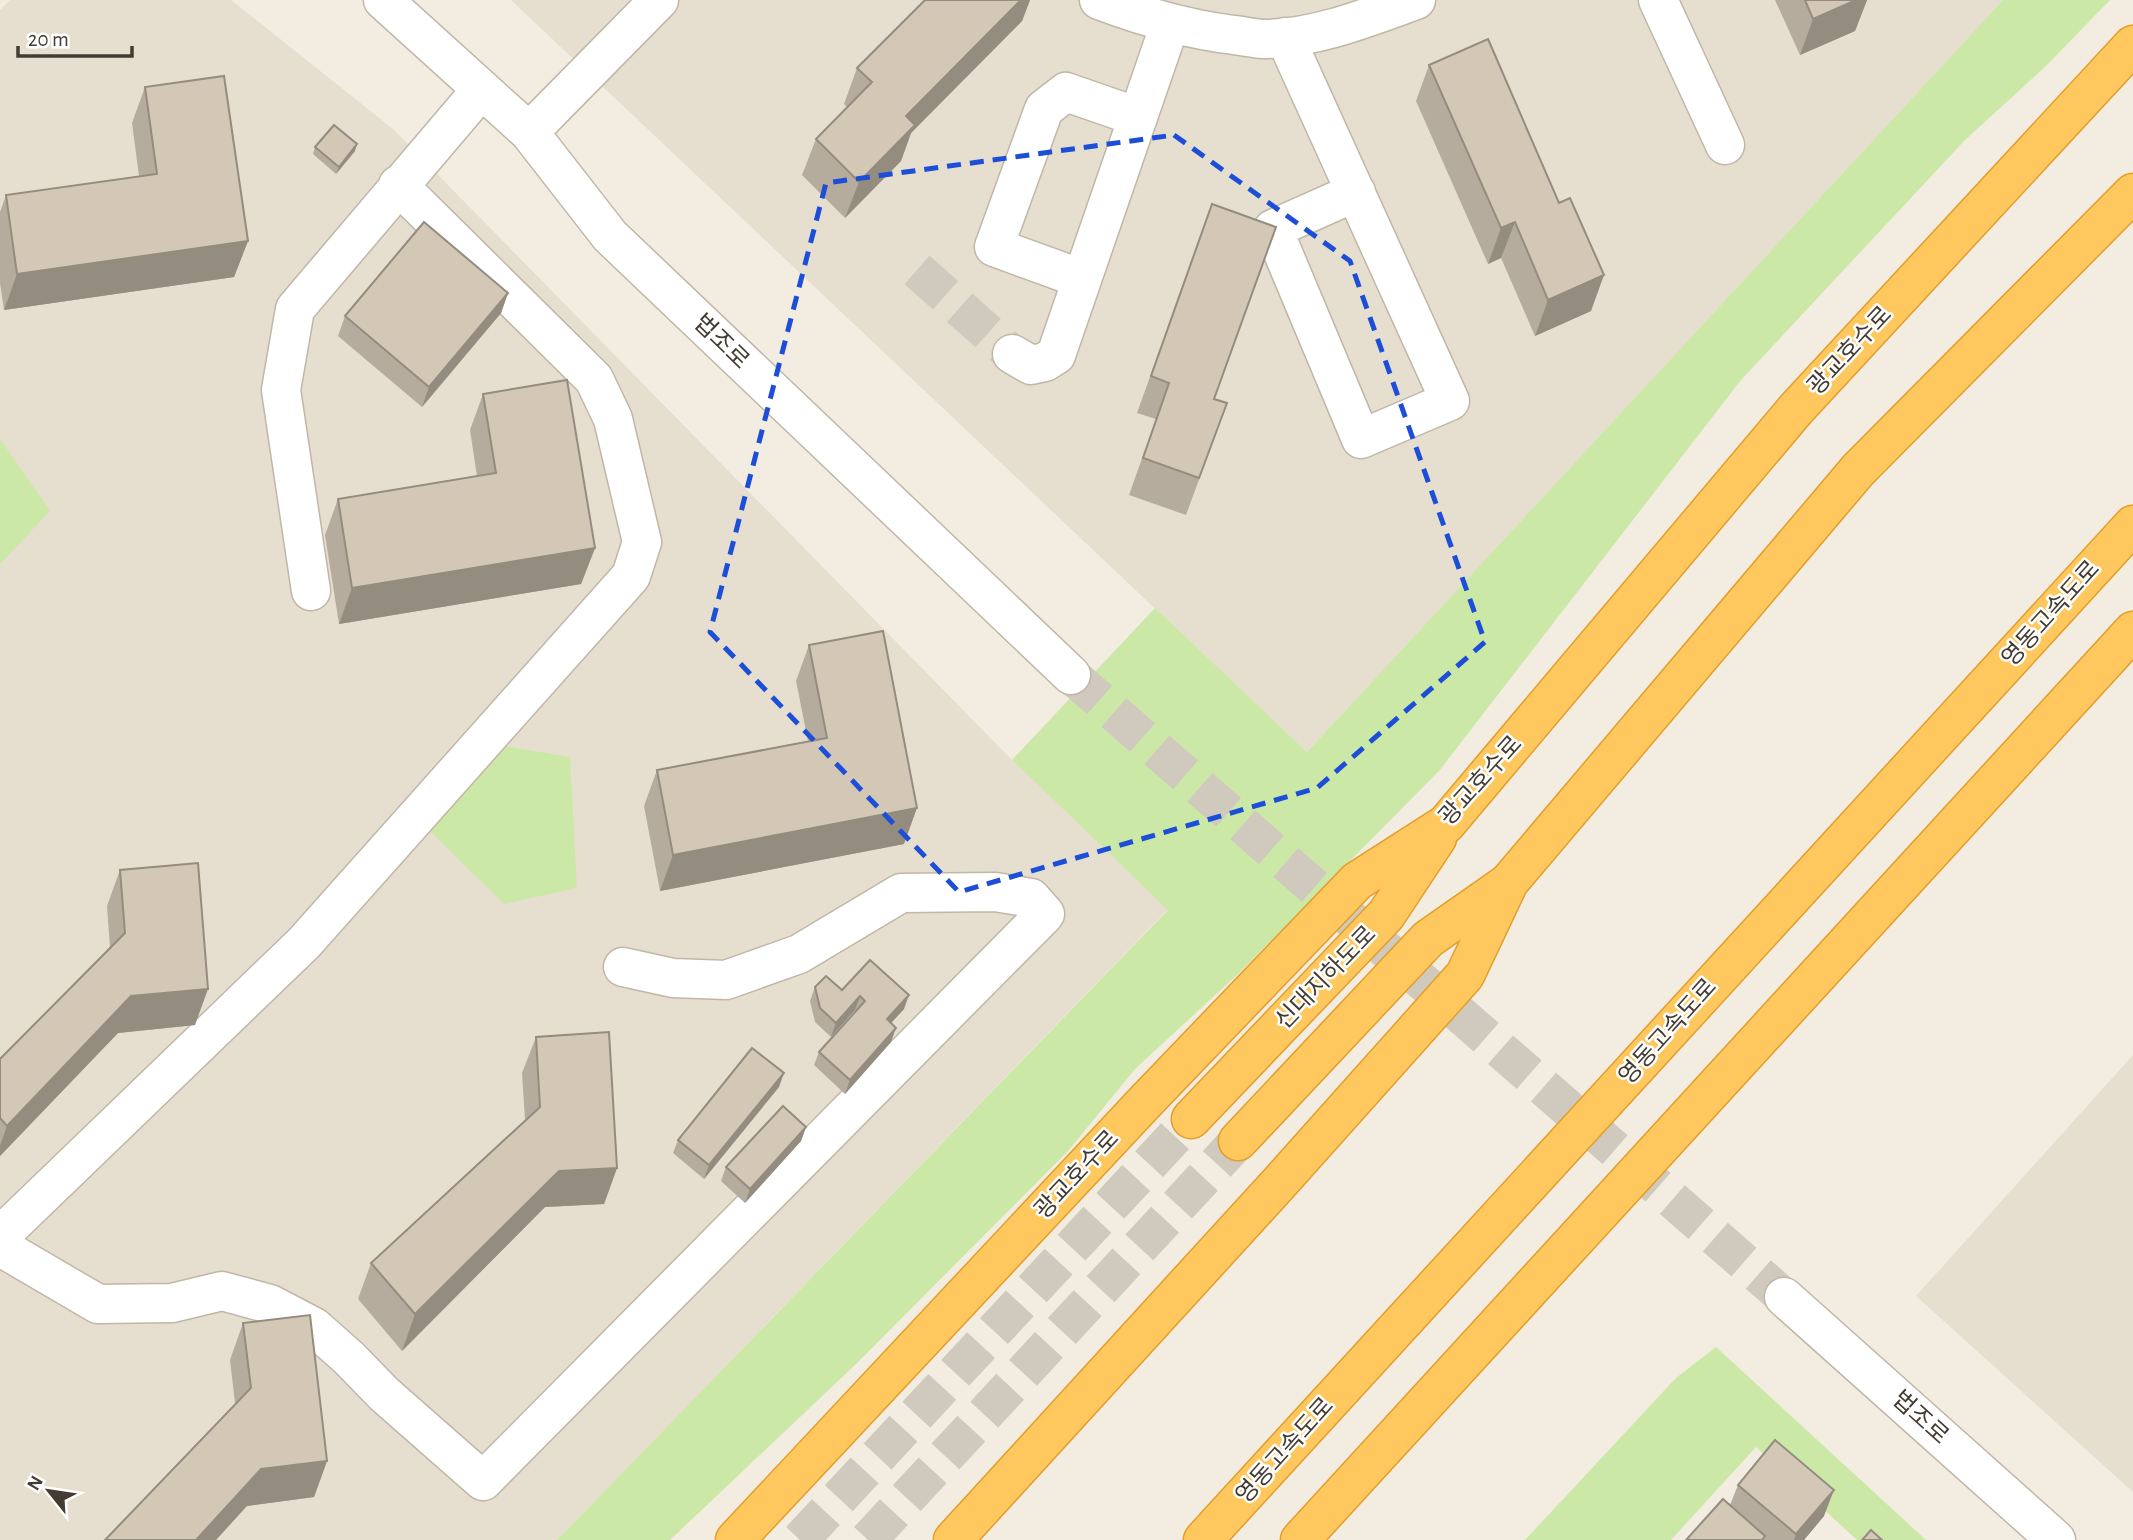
<svg xmlns="http://www.w3.org/2000/svg" width="2133" height="1540" font-family="'Alegreya Sans','Noto Sans KR',sans-serif">
<style>
.residential{fill:#e6decf}
.green{fill:#cce8a7}
.lines{fill:none;stroke-linecap:round;stroke-linejoin:round}
.minor-tunnel{stroke:#cfc9be;stroke-width:38;stroke-dasharray:38 19;stroke-linecap:butt}
.highway-tunnel{stroke:#cfc9be;stroke-width:38;stroke-dasharray:38 19;stroke-linecap:butt}
.minor-casing{stroke:#c0b7a7;stroke-width:41}
.highway-casing{stroke:#e39d2a;stroke-width:41}
.minor{stroke:#fff;stroke-width:38}
.highway{stroke:#ffc85f;stroke-width:38}
.wall{fill:#b5ac9d}
.shaded-wall{fill:#948c7f}
.building{fill:#d3c8b6;stroke:#948c7f;stroke-width:2}
.marked{fill:none;stroke:#1d4ed8;stroke-width:5;stroke-dasharray:14 9;stroke-linejoin:round}
.labels{text-anchor:middle;dominant-baseline:central;stroke-width:5;stroke-linejoin:round;paint-order:stroke}
.street-label{font-size:24px;fill:#433c32;stroke:#fff}
</style>
<rect width="100%" height="100%" fill="#f2ece1"/>
<g class="residential">
<polygon points="10,0 231,0 393,129 1012,760 1168,909 557,1540 0,1540 0,10"/>
<polygon points="511,0 2003,0 1307,752"/>
<polygon points="2133,1055 2133,1492 1916,1296"/>
</g>
<g class="green">
<polygon points="2003,0 2110,0 2047,65 1965,140 1741,380 1439,771 1238,974 1135,1069 1068,1151 855,1365 670,1540 557,1540 1168,910 1012,760 1155,608 1307,752"/>
<polygon points="0,439 50,511 0,564"/>
<polygon points="503,746 570,757 577,888 504,904 427,828"/>
<polygon points="1716,1347 1926,1540 1857,1540 1756,1447 1671,1540 1525,1540 1676,1378"/>
</g>
<g class="lines">
<g class="minor-tunnel">
<polyline points="917,270 1012,354"/>
<polyline points="1071,675 1784,1297"/>
</g>
<g class="highway-tunnel">
<polyline points="800,1540 1191,1119"/>
<polyline points="868,1540 1238,1141"/>
</g>
<g class="minor-casing">
<g id="minor">
<polyline points="383,0 529,132 610,236 1071,675"/>
<path d="M1099,0C1144,17 1185,29 1234,35C1244,36 1255,39 1266,39C1317,38 1369,17 1416,0"/>
<polyline points="1658,0 1725,145"/>
<polyline points="1285,37 1450,401 1361,439 1273,229 1356,192"/>
<polyline points="529,132 659,0"/>
<polyline points="1082,279 994,247 1044,109 1066,92 1138,117"/>
<polyline points="1012,354 1031,365 1045,362 1056,355 1170,24"/>
<polyline points="311,591 281,390 295,309 481,90"/>
<polyline points="0,1236 304,943 631,576 642,542 613,419 594,379 398,185"/>
<polyline points="0,1244 9,1252 98,1304 172,1303 222,1291 270,1304 314,1327 349,1358 384,1394 483,1481 1045,914 1031,898 995,892 901,893 799,954 726,980 673,978 623,967"/>
<polyline points="1784,1297 2056,1540"/>
</g>
</g>
<g class="highway-casing">
<g id="highway">
<polyline points="1191,1119 1386,915 1437,838"/>
<polyline points="1238,1141 1428,939 1508,883"/>
<polyline points="735,1540 1145,1102 1357,881 1446,824 1796,409 2133,45"/>
<polyline points="953,1540 1281,1181 1465,975 1509,882 1858,470 2133,193"/>
<polyline points="1203,1540 2133,525"/>
<polyline points="1300,1540 2133,631"/>
</g>
</g>
<use href="#minor" class="minor"/>
<use href="#highway" class="highway"/>
</g>
<g class="wall">
<polygon points="925,0 1030,0 1022,21 911,133 901,161 845,218 802,175 816,139 847,107 844,104 857,68"/>
<polygon points="1775,0 1867,0 1855,31 1800,55"/>
<polygon points="1429,65 1591,311 1535,336 1501,258 1488,264 1416,101"/>
<polygon points="145,87 248,241 234,277 4,310 0,283 0,212 6,195 139,176 132,123"/>
<polygon points="315,147 355,151 336,174 313,154"/>
<polygon points="1212,204 1214,399 1227,403 1186,515 1129,495 1156,419 1137,413"/>
<polygon points="508,293 501,313 422,407 338,336 345,316"/>
<polygon points="483,394 595,548 581,584 339,624 325,535 338,499 477,476 470,430"/>
<polygon points="809,645 904,844 660,891 644,806 657,770 808,741 796,681"/>
<polygon points="120,870 195,1025 118,1033 0,1156 0,1059 110,948 107,906"/>
<polygon points="815,987 842,990 904,1009 891,1023 891,1042 845,1094 814,1065 819,1052 856,1011 855,1010 831,1037 815,1022 810,1001"/>
<polygon points="536,1037 617,1168 604,1204 545,1207 402,1351 358,1299 371,1263 525,1120 522,1073"/>
<polygon points="779,1087 704,1179 673,1153 678,1140"/>
<polygon points="806,1127 801,1141 745,1203 721,1181 726,1167"/>
<polygon points="243,1323 327,1461 314,1497 247,1506 230,1360"/>
<polygon points="1738,1485 1824,1516 1804,1540 1686,1540 1730,1505"/>
</g>
<g class="shaded-wall">
<polygon points="1021,0 1030,0 1022,21 911,133 901,161 845,218 859,182 906,116"/>
<polygon points="1856,0 1867,0 1855,31 1800,55 1813,19"/>
<polygon points="357,144 355,151 336,174 339,167"/>
<polygon points="1515,222 1501,258 1488,264 1501,228"/>
<polygon points="248,241 234,277 4,310 17,274"/>
<polygon points="1604,275 1591,311 1535,336 1548,300"/>
<polygon points="508,293 501,313 422,407 429,387"/>
<polygon points="595,548 581,584 339,624 352,588"/>
<polygon points="917,808 904,844 660,891 673,855"/>
<polygon points="208,989 195,1025 118,1033 0,1156 0,1146 7,1126 131,996"/>
<polygon points="909,995 904,1009 882,1033 887,1019"/>
<polygon points="860,996 855,1010 831,1037 836,1023"/>
<polygon points="896,1028 891,1042 845,1094 850,1080"/>
<polygon points="784,1073 779,1087 704,1179 709,1165"/>
<polygon points="806,1127 801,1141 745,1203 750,1189"/>
<polygon points="617,1168 604,1204 545,1207 402,1351 415,1314 559,1171"/>
<polygon points="327,1461 314,1497 247,1506 216,1540 196,1540 261,1469"/>
<polygon points="1834,1490 1824,1516 1804,1540 1794,1540 1796,1534"/>
</g>
<g class="building">
<polygon points="925,0 1021,0 906,116 915,125 859,182 816,139 872,82 857,68"/>
<polygon points="1805,0 1856,0 1813,19"/>
<polygon points="1488,39 1559,203 1570,198 1604,275 1548,300 1515,222 1501,228 1429,65"/>
<polygon points="224,76 248,241 17,274 6,195 157,174 145,87"/>
<polygon points="334,125 357,144 339,167 315,147"/>
<polygon points="1212,204 1276,227 1214,399 1227,403 1199,478 1143,458 1169,383 1151,376"/>
<polygon points="424,222 508,293 429,387 345,316"/>
<polygon points="567,380 595,548 352,588 338,499 496,473 483,394"/>
<polygon points="883,631 917,808 673,855 657,770 827,738 809,645"/>
<polygon points="198,863 208,989 131,996 7,1126 0,1118 0,1059 125,933 120,870"/>
<polygon points="870,960 909,995 887,1019 896,1028 850,1080 819,1052 865,1001 860,996 836,1023 820,1008 815,987 826,976 842,990"/>
<polygon points="609,1032 617,1168 559,1171 415,1314 371,1263 540,1107 536,1037"/>
<polygon points="752,1048 784,1073 709,1165 678,1140"/>
<polygon points="783,1106 806,1127 750,1189 726,1167"/>
<polygon points="310,1315 327,1461 261,1469 196,1540 105,1540 251,1388 243,1323"/>
<polygon points="1775,1440 1834,1490 1796,1534 1738,1485"/>
<polygon points="1723,1499 1765,1536 1762,1540 1686,1540"/>
<polygon points="1871,1530 1882,1540 1862,1540"/>
</g>
<path class="marked" d="M1174,135L1350,261L1485,642L1317,788L959,892L710,632L826,183Z"/>
<g class="labels">
<g class="street-label">
<text transform="translate(721 342) rotate(44)">법조로</text>
<text transform="translate(1850 351) rotate(-47)">광교호수로</text>
<text transform="translate(2051 614) rotate(-48)">영동고속도로</text>
<text transform="translate(1481 781) rotate(-48)">광교호수로</text>
<text transform="translate(1326 978) rotate(-46)">신대지하도로</text>
<text transform="translate(1668 1032) rotate(-48)">영동고속도로</text>
<text transform="translate(1077 1175) rotate(-47)">광교호수로</text>
<text transform="translate(1920 1418) rotate(42)">법조로</text>
<text transform="translate(1285 1451) rotate(-48)">영동고속도로</text>
</g>
</g>
<g transform="translate(49 1491) rotate(300)" stroke="#ffffff" stroke-width="5" paint-order="stroke">
<path d="M0-5L12 26L0 18L-12 26Z" fill="#433c32"/>
<text y="-10" font-size="19" font-weight="bold" text-anchor="middle" fill="#433c32">N</text>
</g>
<path d="M18 46v10h114v-10" fill="none" stroke="#433c32" stroke-width="3.5"/>
<text x="28" y="46" font-size="21" fill="#433c32" stroke="#ffffff" stroke-width="5" paint-order="stroke">20 m</text>
</svg>
